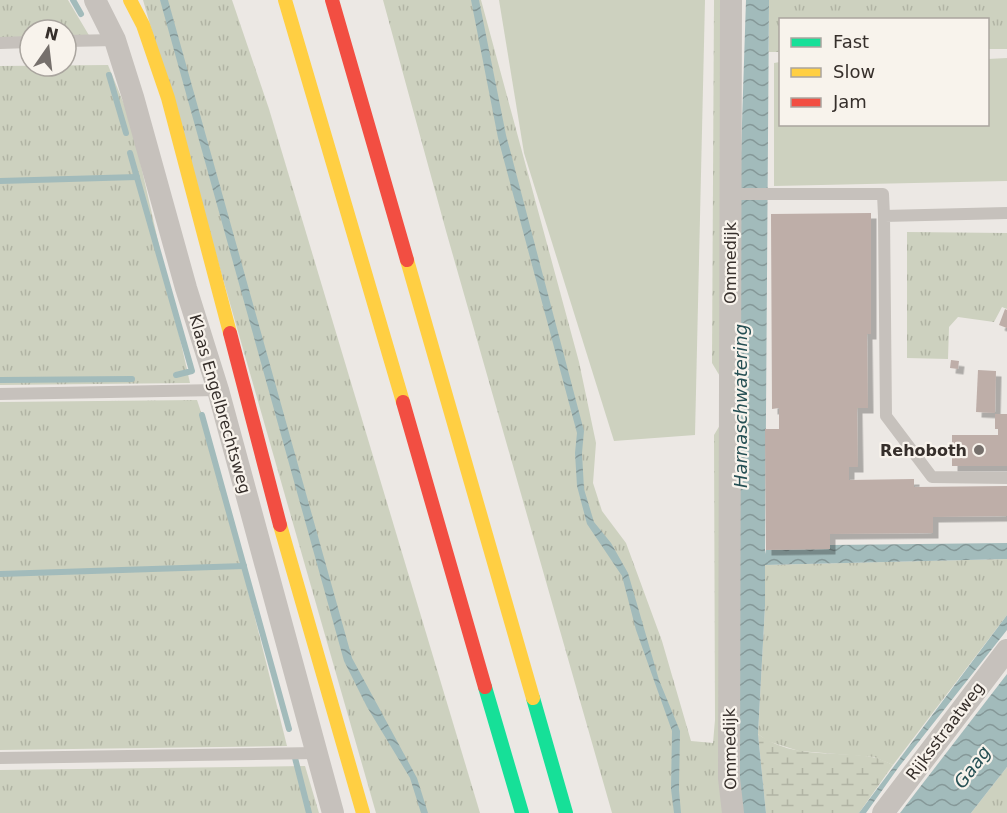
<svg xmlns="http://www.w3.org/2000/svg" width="1007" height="813" font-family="'DejaVu Sans',sans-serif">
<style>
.grass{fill:url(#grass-tufts)}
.wetland{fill:url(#wetland-marsh)}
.park{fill:#cdd1bf}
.water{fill:url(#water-waves)}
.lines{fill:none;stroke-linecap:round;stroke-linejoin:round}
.stream{stroke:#a2bbbb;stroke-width:6}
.building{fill:#beaea8;filter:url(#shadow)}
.lane{stroke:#c6c1bc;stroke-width:12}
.street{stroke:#c6c1bc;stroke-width:22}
.fast{stroke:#16e098;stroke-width:14}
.slow{stroke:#ffcf43;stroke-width:14}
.jam{stroke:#f24e42;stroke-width:14}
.poi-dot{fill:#76706c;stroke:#f8f3ec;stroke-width:2}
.labels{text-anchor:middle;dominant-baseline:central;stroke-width:4.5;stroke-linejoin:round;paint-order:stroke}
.street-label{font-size:16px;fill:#362f2b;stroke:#f8f3ec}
.poi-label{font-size:16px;font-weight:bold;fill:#362f2b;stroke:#f8f3ec;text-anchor:end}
.water-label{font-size:18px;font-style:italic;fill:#254f53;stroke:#f8f3ec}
</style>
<defs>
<pattern id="grass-tufts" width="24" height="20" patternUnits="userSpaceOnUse" patternTransform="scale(1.5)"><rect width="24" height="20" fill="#cdd1bf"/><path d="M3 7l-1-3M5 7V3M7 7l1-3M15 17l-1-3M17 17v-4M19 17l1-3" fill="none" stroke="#b1b4a4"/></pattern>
<pattern id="wetland-marsh" width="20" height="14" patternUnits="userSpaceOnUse" patternTransform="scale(1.5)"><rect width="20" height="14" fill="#cdd1bf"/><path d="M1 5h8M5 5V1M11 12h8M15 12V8" fill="none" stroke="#b1b4a4"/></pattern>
<pattern id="water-waves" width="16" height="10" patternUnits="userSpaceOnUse" patternTransform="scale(1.5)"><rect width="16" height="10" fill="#a2bbbb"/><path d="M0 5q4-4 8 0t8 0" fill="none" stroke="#859898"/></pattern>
<filter id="shadow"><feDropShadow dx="5.5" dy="5.5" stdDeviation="0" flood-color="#0004"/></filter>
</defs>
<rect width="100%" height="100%" fill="#ece8e4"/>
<g class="grass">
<polygon points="0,0 68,0 90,37 66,37 66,30 30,30 30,38 0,38"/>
<polygon points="143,0 232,0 269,109 480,813 376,813"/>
<polygon points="383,0 481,0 579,362 596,443 593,483 602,511 626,543 662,641 691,741 713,743 715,720 714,435 720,425 730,813 612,813 446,231"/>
<polygon points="714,0 727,0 721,378 712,363"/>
<polygon points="769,0 1007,0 1007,49 988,49 988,20 780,20 780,52 769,52"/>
<polygon points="108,65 131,121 190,383 0,385 0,66"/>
<polygon points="907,232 1007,233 1007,309 1002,307 994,322 958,317 949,327 948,359 907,358"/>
<polygon points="197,400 211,442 287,746 0,750 0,402"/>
<polygon points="1007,559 1007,615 893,765 874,757 799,751 767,741 758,734 765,606 765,565"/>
<polygon points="305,766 319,813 0,813 0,770"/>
<polygon points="1007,767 1007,813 971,813"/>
</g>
<path class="wetland" d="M758,734C791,759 834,751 872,757C879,758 886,762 893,765L859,813H766Z"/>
<g class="park">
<polygon points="499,0 705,0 695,435 614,441 524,153"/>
<polygon points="1007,58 1007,181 774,186 774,63 780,62 780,124 988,124 988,59"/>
</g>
<g class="water">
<polygon points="160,0 168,0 352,658 417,778 428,813 421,813 410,778 367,707 344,661"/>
<polygon points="471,0 479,0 506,135 584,431 582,453 584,489 594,522 611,543 628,573 659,680 680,731 679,790 681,813 674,813 671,789 672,731 636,630 622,576 587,524 577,486 575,453 577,433 498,138"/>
<polygon points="746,0 769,0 765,554 766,550 830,549 830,545 1007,543 1007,559 765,565 765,606 758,734 766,813 741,813 735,778 740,184"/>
<polygon points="1007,615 1007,630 898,768 866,813 859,813"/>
<polygon points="1007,674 1007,767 971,813 900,813"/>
</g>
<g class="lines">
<g class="stream">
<polyline points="73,0 81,14"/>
<polyline points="109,75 126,133"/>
<polyline points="130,153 192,371 176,375"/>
<polyline points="0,181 137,177"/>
<polyline points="0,380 132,379"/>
<polyline points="202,415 289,729"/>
<polyline points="0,574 244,566"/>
<polyline points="294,754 309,813"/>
</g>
</g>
<g class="building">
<polygon points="871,213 871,334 867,334 868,408 857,408 858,467 849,467 849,480 914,479 914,487 1007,486 1007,516 933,517 933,533 830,534 830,549 766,550 765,429 779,429 779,408 772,409 771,214"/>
<polygon points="1005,309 1007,310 1007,328 999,325"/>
<polygon points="951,360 959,361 958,369 950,368"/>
<polygon points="978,370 996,371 995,413 976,412"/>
<polygon points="995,414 1007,414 1007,466 952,466 952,435 998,435 998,429 995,429"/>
</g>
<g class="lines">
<g class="lane">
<polyline points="66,41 115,40"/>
<polyline points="0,43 30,42"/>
<polyline points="730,194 883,194 884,216"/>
<polyline points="1007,213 884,216 886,416 932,477 1007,478"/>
<polyline points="0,394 218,390"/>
<polyline points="0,758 316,753"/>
</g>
<g class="street">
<polyline points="95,0 115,40 133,97 186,288 218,390 333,813"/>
<polyline points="731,0 729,778 733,813"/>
<polyline points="883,813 1007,650"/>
</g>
<g class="fast">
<polyline points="485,687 522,813"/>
<polyline points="533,698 566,813"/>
</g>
<g class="slow">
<polyline points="130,0 143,25 168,98 230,333"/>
<polyline points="285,0 403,402"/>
<polyline points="407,260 533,698"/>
<polyline points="280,525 363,813"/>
</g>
<g class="jam">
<polyline points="332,0 407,260"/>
<polyline points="230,333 280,525"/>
<polyline points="403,402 485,687"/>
</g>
</g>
<circle class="poi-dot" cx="979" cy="450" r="6"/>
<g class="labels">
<g class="street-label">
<text transform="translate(730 263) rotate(-90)">Ommedijk</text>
<text transform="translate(220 404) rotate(74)">Klaas Engelbrechtsweg</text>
<text transform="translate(945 731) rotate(-53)">Rijksstraatweg</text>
<text transform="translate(730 749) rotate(-91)">Ommedijk</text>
</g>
<g class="poi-label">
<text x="967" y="450">Rehoboth</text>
</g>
<g class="water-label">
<text transform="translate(740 406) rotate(-90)">Harnaschwatering</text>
<text transform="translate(972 767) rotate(-53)">Gaag</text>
</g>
</g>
<rect x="779" y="18" width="210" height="108" fill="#f8f3ec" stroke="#aaa59f" stroke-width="1.5"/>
<rect x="791" y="38" width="30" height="9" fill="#16e098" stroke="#aaa59f" stroke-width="1.5"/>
<text x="833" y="48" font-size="18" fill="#362f2b">Fast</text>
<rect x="791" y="68" width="30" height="9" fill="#ffcf43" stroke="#aaa59f" stroke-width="1.5"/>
<text x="833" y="78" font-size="18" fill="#362f2b">Slow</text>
<rect x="791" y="98" width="30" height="9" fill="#f24e42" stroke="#aaa59f" stroke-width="1.5"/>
<text x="833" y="108" font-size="18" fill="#362f2b">Jam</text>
<g transform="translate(48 48) rotate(14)"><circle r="28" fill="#f8f3ec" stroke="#aaa59f" stroke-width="1.5"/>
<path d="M0-4.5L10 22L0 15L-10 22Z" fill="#76706c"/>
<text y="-9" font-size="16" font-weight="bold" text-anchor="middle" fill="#362f2b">N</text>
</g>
</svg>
